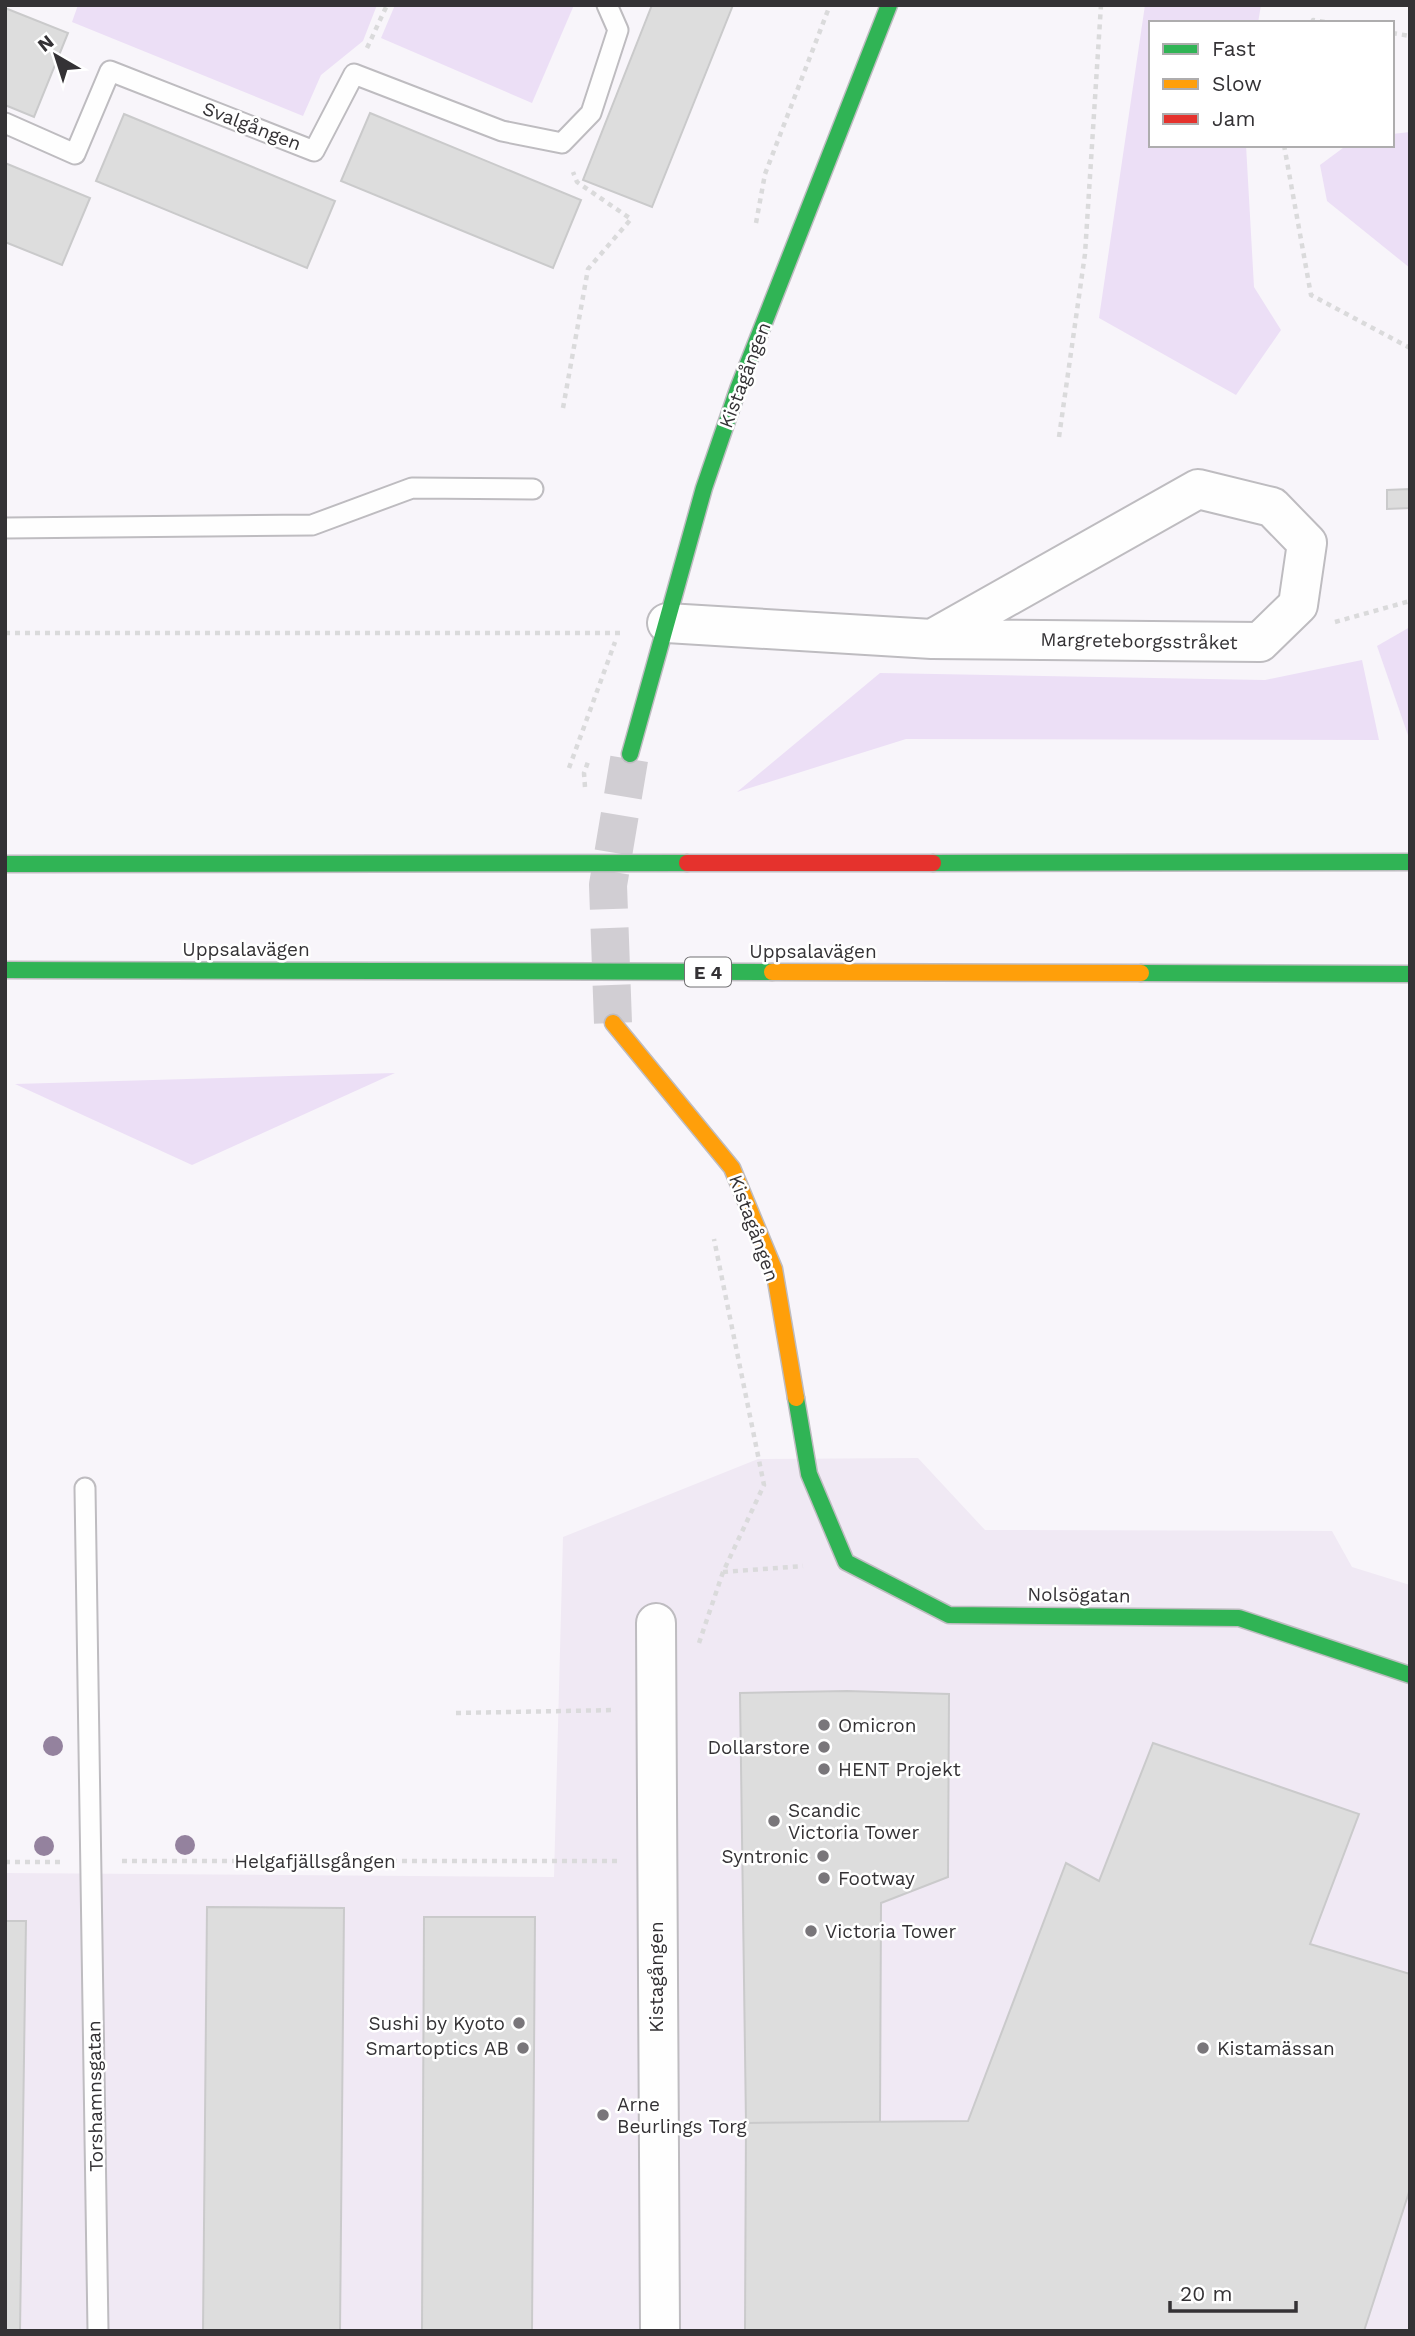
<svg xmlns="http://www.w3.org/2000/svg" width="1415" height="2336" font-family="'Work Sans',sans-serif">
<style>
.built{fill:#f0e9f4}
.green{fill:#ecdff6}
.building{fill:#ddd;stroke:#cacacb;stroke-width:2}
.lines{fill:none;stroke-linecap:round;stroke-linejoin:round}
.secondary-tunnel{stroke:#d1ced3;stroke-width:38;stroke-dasharray:38 19;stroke-linecap:butt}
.lane-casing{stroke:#bebcc0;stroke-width:23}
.street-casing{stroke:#bebcc0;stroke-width:42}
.fast-casing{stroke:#bebcc0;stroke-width:19}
.slow-casing{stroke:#bebcc0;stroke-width:19}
.jam-casing{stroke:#bebcc0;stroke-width:19}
.path{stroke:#dadadb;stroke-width:4.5;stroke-dasharray:5 5;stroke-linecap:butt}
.lane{stroke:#fefefe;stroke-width:19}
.street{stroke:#fefefe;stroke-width:38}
.fast{stroke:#30b455;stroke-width:16}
.slow{stroke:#ff9f0a;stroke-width:16}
.jam{stroke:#e5322d;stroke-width:16}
.tree{fill:#94829e}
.poi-dot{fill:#79767a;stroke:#fff;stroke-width:2.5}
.labels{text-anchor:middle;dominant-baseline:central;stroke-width:5;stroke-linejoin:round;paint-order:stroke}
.shield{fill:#fff;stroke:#717072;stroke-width:2}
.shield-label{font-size:18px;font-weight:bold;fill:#343235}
.street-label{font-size:19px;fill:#343235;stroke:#fff}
.poi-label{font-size:19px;fill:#343235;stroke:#fff;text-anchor:start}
</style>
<rect width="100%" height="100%" fill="#f8f5fa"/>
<polygon class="built" points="918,1458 985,1530 1332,1531 1352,1567 1410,1585 1410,2331 5,2331 5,1873 554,1877 563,1537 758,1459"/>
<g class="green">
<polygon points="78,5 377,5 363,41 321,75 303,116 72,22"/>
<polygon points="395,5 574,5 532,103 381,38"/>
<polygon points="1145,5 1261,5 1258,23 1151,23 1151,145 1246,145 1254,287 1281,330 1236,395 1099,318"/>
<polygon points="1410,132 1410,268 1327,201 1320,165 1347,145 1392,145 1392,134"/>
<polygon points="1410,627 1410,741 1377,646"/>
<polygon points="1362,660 1379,740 906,739 737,792 880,673 1265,680"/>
<polygon points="395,1073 192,1165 15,1084"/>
</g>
<g class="building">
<polygon points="652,5 733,5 652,207 583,180"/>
<polygon points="5,8 68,33 34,117 5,105"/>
<polygon points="370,113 581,200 553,268 341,181"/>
<polygon points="124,114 335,201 307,268 96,181"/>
<polygon points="5,163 90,198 62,265 5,242"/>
<polygon points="1410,489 1410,508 1387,509 1387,490"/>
<polygon points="847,1691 949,1694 948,1877 881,1903 880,2123 746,2123 740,1693"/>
<polygon points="1153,1743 1359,1814 1310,1944 1410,1974 1410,2189 1364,2331 745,2331 746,2123 968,2121 1066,1863 1099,1881"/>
<polygon points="207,1907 344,1908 340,2331 203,2331"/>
<polygon points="424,1917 535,1917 532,2331 422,2331"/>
<polygon points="5,1921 26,1921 20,2331 5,2331"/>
</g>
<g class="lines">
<polyline class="secondary-tunnel" points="613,1023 608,885 630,754"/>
<g class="lane-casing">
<g id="lane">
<polyline points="5,123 75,154 110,71 314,151 354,74 502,131 562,143 591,113 618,30 607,5"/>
<polyline points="5,528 312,525 412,488 533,489"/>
<polyline points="85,1488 98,2331"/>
</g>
</g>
<g class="street-casing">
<g id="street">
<polyline points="667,623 932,639 1260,642 1298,605 1307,543 1272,507 1198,489 932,639"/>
<polyline points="656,1623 660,2331"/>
</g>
</g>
<g class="fast-casing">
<g id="fast">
<polyline points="630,754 704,488 738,389 889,5"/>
<polyline points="933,863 1410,862"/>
<polyline points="5,864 687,863"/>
<polyline points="5,970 772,972"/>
<polyline points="1141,973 1410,974"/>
<polyline points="796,1398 809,1474 846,1562 949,1615 1239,1618 1410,1675"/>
</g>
</g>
<g class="slow-casing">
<g id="slow">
<polyline points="772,972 1141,973"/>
<polyline points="613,1023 732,1168 774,1269 796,1398"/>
</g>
</g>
<g class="jam-casing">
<polyline id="jam" points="687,863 933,863"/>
</g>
<g class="path">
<polyline points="1312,23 1313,20 1330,23"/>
<polyline points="1392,33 1410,36"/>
<polyline points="367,48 387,5"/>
<polyline points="1284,145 1311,295 1410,348"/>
<polyline points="756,223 765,174 830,5"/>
<polyline points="563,408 588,269 631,219 577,182 573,172"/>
<polyline points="1059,437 1085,254 1101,5"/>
<polyline points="1335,622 1410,601"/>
<polyline points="5,633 620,633"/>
<polyline points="569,768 615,642"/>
<polyline points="585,787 584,773 589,759"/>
<polyline points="723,1572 803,1566"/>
<polyline points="699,1643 723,1572 764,1485 714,1239"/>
<polyline points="456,1713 616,1710"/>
<polyline points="122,1861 617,1861"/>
<polyline points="5,1862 61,1862"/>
</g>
<use href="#lane" class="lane"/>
<use href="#street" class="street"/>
<use href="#fast" class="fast"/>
<use href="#slow" class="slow"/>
<use href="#jam" class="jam"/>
</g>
<g class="tree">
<circle cx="53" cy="1746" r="10"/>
<circle cx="185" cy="1845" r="10"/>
<circle cx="44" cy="1846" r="10"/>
</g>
<g class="poi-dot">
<circle cx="824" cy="1725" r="7"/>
<circle cx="824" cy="1747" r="7"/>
<circle cx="824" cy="1769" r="7"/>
<circle cx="774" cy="1821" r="7"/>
<circle cx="823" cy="1856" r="7"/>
<circle cx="824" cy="1878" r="7"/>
<circle cx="811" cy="1931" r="7"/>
<circle cx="519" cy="2023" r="7"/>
<circle cx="523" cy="2048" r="7"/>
<circle cx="1203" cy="2048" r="7"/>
<circle cx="603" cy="2115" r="7"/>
</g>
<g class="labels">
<rect class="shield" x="685" y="957.5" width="46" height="29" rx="5"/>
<g class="shield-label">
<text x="708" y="972">E 4</text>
</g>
<g class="street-label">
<text transform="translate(252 126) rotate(21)">Svalgången</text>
<text transform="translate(745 375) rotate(-69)">Kistagången</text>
<text transform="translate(1139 641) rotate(1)">Margreteborgsstråket</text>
<text x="246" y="949">Uppsalavägen</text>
<text x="813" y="951">Uppsalavägen</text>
<text transform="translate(754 1228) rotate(70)">Kistagången</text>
<text transform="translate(1079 1595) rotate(1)">Nolsögatan</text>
<text x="315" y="1861">Helgafjällsgången</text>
<text transform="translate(656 1977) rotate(-90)">Kistagången</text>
<text transform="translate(95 2096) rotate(-91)">Torshamnsgatan</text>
</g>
<g class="poi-label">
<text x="838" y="1725">Omicron</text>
<text x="810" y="1747" text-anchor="end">Dollarstore</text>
<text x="838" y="1769">HENT Projekt</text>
<text x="788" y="1810">Scandic<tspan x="788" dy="22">Victoria Tower</tspan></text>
<text x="809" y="1856" text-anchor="end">Syntronic</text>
<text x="838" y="1878">Footway</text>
<text x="825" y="1931">Victoria Tower</text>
<text x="505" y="2023" text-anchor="end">Sushi by Kyoto</text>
<text x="509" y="2048" text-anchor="end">Smartoptics AB</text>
<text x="1217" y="2048">Kistamässan</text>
<text x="617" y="2104">Arne<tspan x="617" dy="22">Beurlings Torg</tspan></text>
</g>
</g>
<rect width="1415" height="2336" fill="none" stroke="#343235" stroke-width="14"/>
<rect x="1149" y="21" width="245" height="126" fill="#ffffff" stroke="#aeadae" stroke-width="2"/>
<rect x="1163" y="44" width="35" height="10" fill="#30b455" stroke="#aeadae" stroke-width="2"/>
<text x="1212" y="56" font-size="21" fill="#343235">Fast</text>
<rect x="1163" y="79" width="35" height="10" fill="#ff9f0a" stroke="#aeadae" stroke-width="2"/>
<text x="1212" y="91" font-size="21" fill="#343235">Slow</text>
<rect x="1163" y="114" width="35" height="10" fill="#e5322d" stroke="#aeadae" stroke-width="2"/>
<text x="1212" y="126" font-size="21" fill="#343235">Jam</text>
<g transform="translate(56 56) rotate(321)" stroke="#ffffff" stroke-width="5" paint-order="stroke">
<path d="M0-5L12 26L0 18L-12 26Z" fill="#343235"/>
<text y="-10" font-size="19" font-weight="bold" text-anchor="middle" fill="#343235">N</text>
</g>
<path d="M1170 2301v10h126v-10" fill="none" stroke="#343235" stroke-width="3.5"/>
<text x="1180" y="2301" font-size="21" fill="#343235" stroke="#ffffff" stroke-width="5" paint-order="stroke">20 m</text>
</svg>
